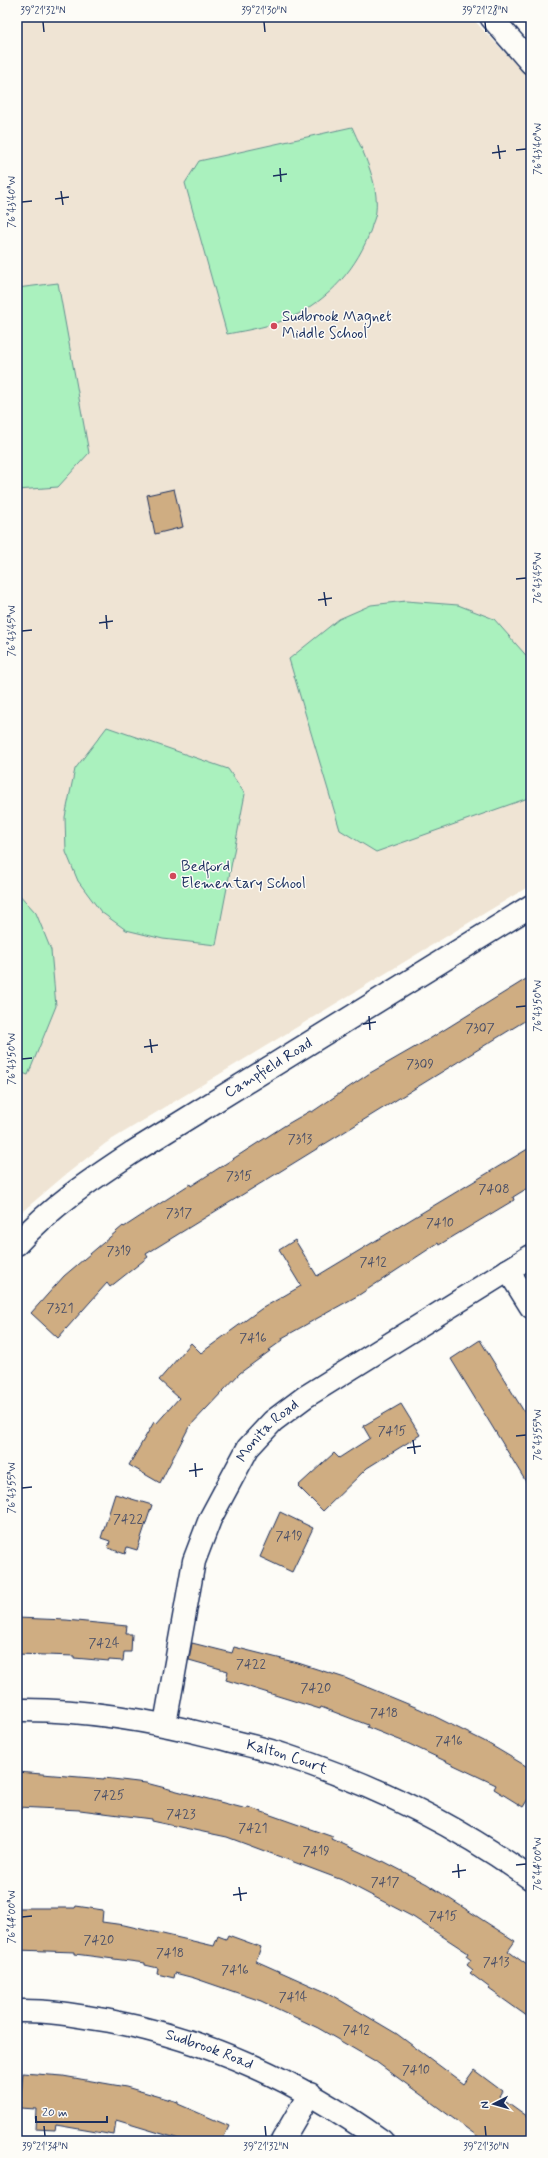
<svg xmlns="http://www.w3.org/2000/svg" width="548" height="2158" font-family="Mynerve,sans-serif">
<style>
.built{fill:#efe4d4}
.green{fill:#aaf1be;stroke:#62908e}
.building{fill:#cfad82;stroke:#1b2f5e}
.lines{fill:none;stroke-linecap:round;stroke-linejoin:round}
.street-casing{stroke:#1b2f5e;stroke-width:25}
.secondary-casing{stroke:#1b2f5e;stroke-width:25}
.street{stroke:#fdfcf7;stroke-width:22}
.secondary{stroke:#fdfcf7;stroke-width:22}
.ticks{fill:none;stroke:#1b2f5e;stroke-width:1.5}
.poi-dot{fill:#d1495b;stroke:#fdfcf7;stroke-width:1.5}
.labels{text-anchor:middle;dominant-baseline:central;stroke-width:3;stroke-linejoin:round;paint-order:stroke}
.number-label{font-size:13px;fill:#484e67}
.poi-label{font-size:15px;fill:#1b2f5e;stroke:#fdfcf7;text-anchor:start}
.street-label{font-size:15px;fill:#1b2f5e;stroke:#fdfcf7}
.neatline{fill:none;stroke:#1b2f5e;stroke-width:1.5}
.ticks-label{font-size:10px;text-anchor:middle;fill:#1b2f5e}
</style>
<rect width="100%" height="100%" fill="#fdfcf7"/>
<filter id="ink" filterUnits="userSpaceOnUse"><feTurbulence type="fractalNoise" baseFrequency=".025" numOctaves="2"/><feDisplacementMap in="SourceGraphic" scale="8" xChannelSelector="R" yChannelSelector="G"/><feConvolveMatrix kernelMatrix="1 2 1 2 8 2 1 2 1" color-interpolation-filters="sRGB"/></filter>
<g filter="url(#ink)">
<polygon class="built" points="17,17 471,17 531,80 531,885 106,1143 64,1176 17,1216"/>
<g class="green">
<path d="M352,127C363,152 379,183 376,211C376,217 372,223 371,229C358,267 329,300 292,317C272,326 249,330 227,334L185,183L199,161Z"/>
<polygon points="58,283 89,453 58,487 17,490 17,288"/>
<polygon points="406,601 458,605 494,619 531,661 531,797 376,852 340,830 289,659 339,619 371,605"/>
<polygon points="107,727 228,769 245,794 216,945 163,939 126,930 101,912 78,881 66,852 65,817 75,769"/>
<polygon points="17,892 36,913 51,950 56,1006 28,1075 17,1071"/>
</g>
<g class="building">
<polygon points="174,489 183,527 155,534 147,495"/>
<polygon points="531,976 531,1017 146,1254 148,1257 110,1287 107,1283 58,1338 31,1313 64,1276 123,1226 124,1227 190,1184 191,1186 284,1126 310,1111 312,1112 370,1073 431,1038"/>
<polygon points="531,1147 531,1186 513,1197 514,1200 439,1245 438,1243 359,1295 282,1338 283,1340 269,1350 270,1351 240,1373 189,1427 160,1483 129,1465 154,1422 156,1424 179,1398 159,1380 191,1343 201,1353 261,1309 301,1286 279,1250 295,1240 317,1276"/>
<polygon points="480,1340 531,1423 531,1490 451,1359"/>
<polygon points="401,1404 420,1435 367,1468 323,1511 298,1486 334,1453 339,1458 370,1438 363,1426"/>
<polygon points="115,1494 152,1505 137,1550 127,1547 125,1554 108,1548 110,1541 101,1538"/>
<polygon points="280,1512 313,1528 292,1572 260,1557"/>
<polygon points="17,1618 66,1620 127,1626 126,1634 132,1634 131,1652 124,1652 123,1661 109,1660 109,1661 74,1658 74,1656 17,1654"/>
<polygon points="192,1643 232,1653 234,1647 298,1663 345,1678 420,1709 484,1741 531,1769 531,1794 523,1807 494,1789 496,1785 407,1743 367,1727 368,1725 321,1707 320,1709 226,1680 228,1671 189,1660"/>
<polygon points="17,1772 104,1779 104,1778 146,1783 247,1809 248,1807 333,1837 332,1839 382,1862 383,1861 427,1884 515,1941 508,1951 531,1968 531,2019 489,1989 490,1988 470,1973 473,1970 467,1965 471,1960 466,1956 468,1953 413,1917 342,1880 227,1837 151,1821 151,1819 80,1810 17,1807"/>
<polygon points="76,1906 103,1910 102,1922 124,1925 214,1946 218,1936 226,1939 228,1935 261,1947 256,1961 328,1993 397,2034 464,2084 474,2070 502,2091 499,2096 531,2119 531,2141 484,2141 375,2061 318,2028 261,2001 194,1978 175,1973 174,1978 157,1974 158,1968 145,1965 145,1963 75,1954 75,1952 17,1950 17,1908 75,1908"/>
<polygon points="23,2073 63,2076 126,2087 178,2102 178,2104 229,2126 222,2141 186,2141 116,2120 114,2135 56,2125 55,2130 35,2129 36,2109 20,2108"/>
</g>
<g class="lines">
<g class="street-casing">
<g id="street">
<polyline points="508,1270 531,1307"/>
<path id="s1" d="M17,1710C85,1709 154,1721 220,1738C241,1744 263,1748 284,1755C372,1784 456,1824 531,1879"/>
<path id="s2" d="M165,1724L194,1561L210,1519L248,1448L273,1421L305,1397L531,1256"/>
<polyline points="282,2141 310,2093"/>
</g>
</g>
<g class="secondary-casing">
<g id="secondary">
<polyline points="491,17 531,63"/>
<path id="s3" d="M17,1244C50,1207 92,1179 133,1152L531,906"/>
<path id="s4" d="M17,2011C48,2010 80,2016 110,2021C212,2041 298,2081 382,2141"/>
</g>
</g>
<use href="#street" class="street"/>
<use href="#secondary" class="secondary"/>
</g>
</g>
<path class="ticks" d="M43,22L44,32M264,22L265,32M485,22L486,32M498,145L500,159M516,150L526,149M492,153L506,151M280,168L281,182M273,176L287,174M61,191L63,205M55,199L69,197M22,202L32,201M516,579L526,578M324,592L326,606M318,600L332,598M106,615L107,629M99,623L113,621M22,631L32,630M516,1007L526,1006M369,1016L370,1030M363,1024L376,1022M150,1039L152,1053M144,1047L158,1045M22,1059L32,1058M516,1436L526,1435M413,1440L415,1454M407,1448L421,1446M195,1463L196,1477M189,1471L203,1469M22,1488L32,1487M458,1864L459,1878M516,1865L526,1864M452,1872L466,1870M239,1887L241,1901M233,1895L247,1893M22,1917L32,1916M44,2126L45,2136M265,2126L266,2136M485,2126L486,2136"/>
<g class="poi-dot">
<circle cx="274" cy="326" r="4"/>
<circle cx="173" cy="876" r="4"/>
</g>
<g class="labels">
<g class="number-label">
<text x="480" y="1028">7307</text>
<text x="420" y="1064">7309</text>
<text x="300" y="1139">7313</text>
<text x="239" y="1176">7315</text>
<text x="494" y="1189">7408</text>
<text x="179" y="1213">7317</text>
<text x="440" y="1223">7410</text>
<text x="119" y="1251">7319</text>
<text x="373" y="1262">7412</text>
<text x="60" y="1308">7321</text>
<text x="253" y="1338">7416</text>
<text x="392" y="1431">7415</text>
<text x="128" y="1519">7422</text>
<text x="289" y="1536">7419</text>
<text x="104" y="1643">7424</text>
<text x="251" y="1664">7422</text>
<text x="316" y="1688">7420</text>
<text x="384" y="1713">7418</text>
<text x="449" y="1741">7416</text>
<text x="109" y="1795">7425</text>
<text x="181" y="1814">7423</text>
<text x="253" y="1828">7421</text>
<text x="316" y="1851">7419</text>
<text x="385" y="1882">7417</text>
<text x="443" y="1916">7415</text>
<text x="99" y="1940">7420</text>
<text x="170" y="1953">7418</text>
<text x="496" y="1962">7413</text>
<text x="235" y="1970">7416</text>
<text x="293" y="1997">7414</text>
<text x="356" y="2030">7412</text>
<text x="416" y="2070">7410</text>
</g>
<g class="poi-label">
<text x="282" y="317">Sudbrook Magnet<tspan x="282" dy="17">Middle School</tspan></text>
<text x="181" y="867">Bedford<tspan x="181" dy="17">Elementary School</tspan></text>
</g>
<g class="street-label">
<text stroke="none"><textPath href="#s3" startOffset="308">Campfield Road</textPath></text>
<text stroke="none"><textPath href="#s2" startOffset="317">Monita Road</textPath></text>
<text stroke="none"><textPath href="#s1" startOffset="275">Kalton Court</textPath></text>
<text stroke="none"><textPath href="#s4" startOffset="197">Sudbrook Road</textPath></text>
</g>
</g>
<rect width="548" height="2158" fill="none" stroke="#fdfcf7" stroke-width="44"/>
<g transform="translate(494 2104) rotate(264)" stroke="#fdfcf7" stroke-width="3" paint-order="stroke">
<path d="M0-3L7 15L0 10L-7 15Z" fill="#1b2f5e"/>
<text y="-6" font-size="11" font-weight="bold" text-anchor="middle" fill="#1b2f5e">N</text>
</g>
<path d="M36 2116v6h71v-6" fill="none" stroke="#1b2f5e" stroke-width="2"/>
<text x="42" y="2116" font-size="12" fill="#1b2f5e" stroke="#fdfcf7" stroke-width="3" paint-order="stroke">20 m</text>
<rect x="22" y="22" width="504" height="2114" class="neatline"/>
<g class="ticks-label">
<text x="43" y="14">39°21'32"N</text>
<text x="264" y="14">39°21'30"N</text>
<text x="485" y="14">39°21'28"N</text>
<text transform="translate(537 149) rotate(-90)" y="4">76°43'40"W</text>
<text transform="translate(11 202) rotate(-90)" y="4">76°43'40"W</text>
<text transform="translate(537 578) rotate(-90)" y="4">76°43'45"W</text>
<text transform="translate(11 631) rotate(-90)" y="4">76°43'45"W</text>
<text transform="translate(537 1006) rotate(-90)" y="4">76°43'50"W</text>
<text transform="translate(11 1059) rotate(-90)" y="4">76°43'50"W</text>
<text transform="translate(537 1435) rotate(-90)" y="4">76°43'55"W</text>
<text transform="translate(11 1488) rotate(-90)" y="4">76°43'55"W</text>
<text transform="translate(537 1864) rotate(-90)" y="4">76°44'00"W</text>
<text transform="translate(11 1917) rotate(-90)" y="4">76°44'00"W</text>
<text x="45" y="2150">39°21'34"N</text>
<text x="266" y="2150">39°21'32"N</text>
<text x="486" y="2150">39°21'30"N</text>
</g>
</svg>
